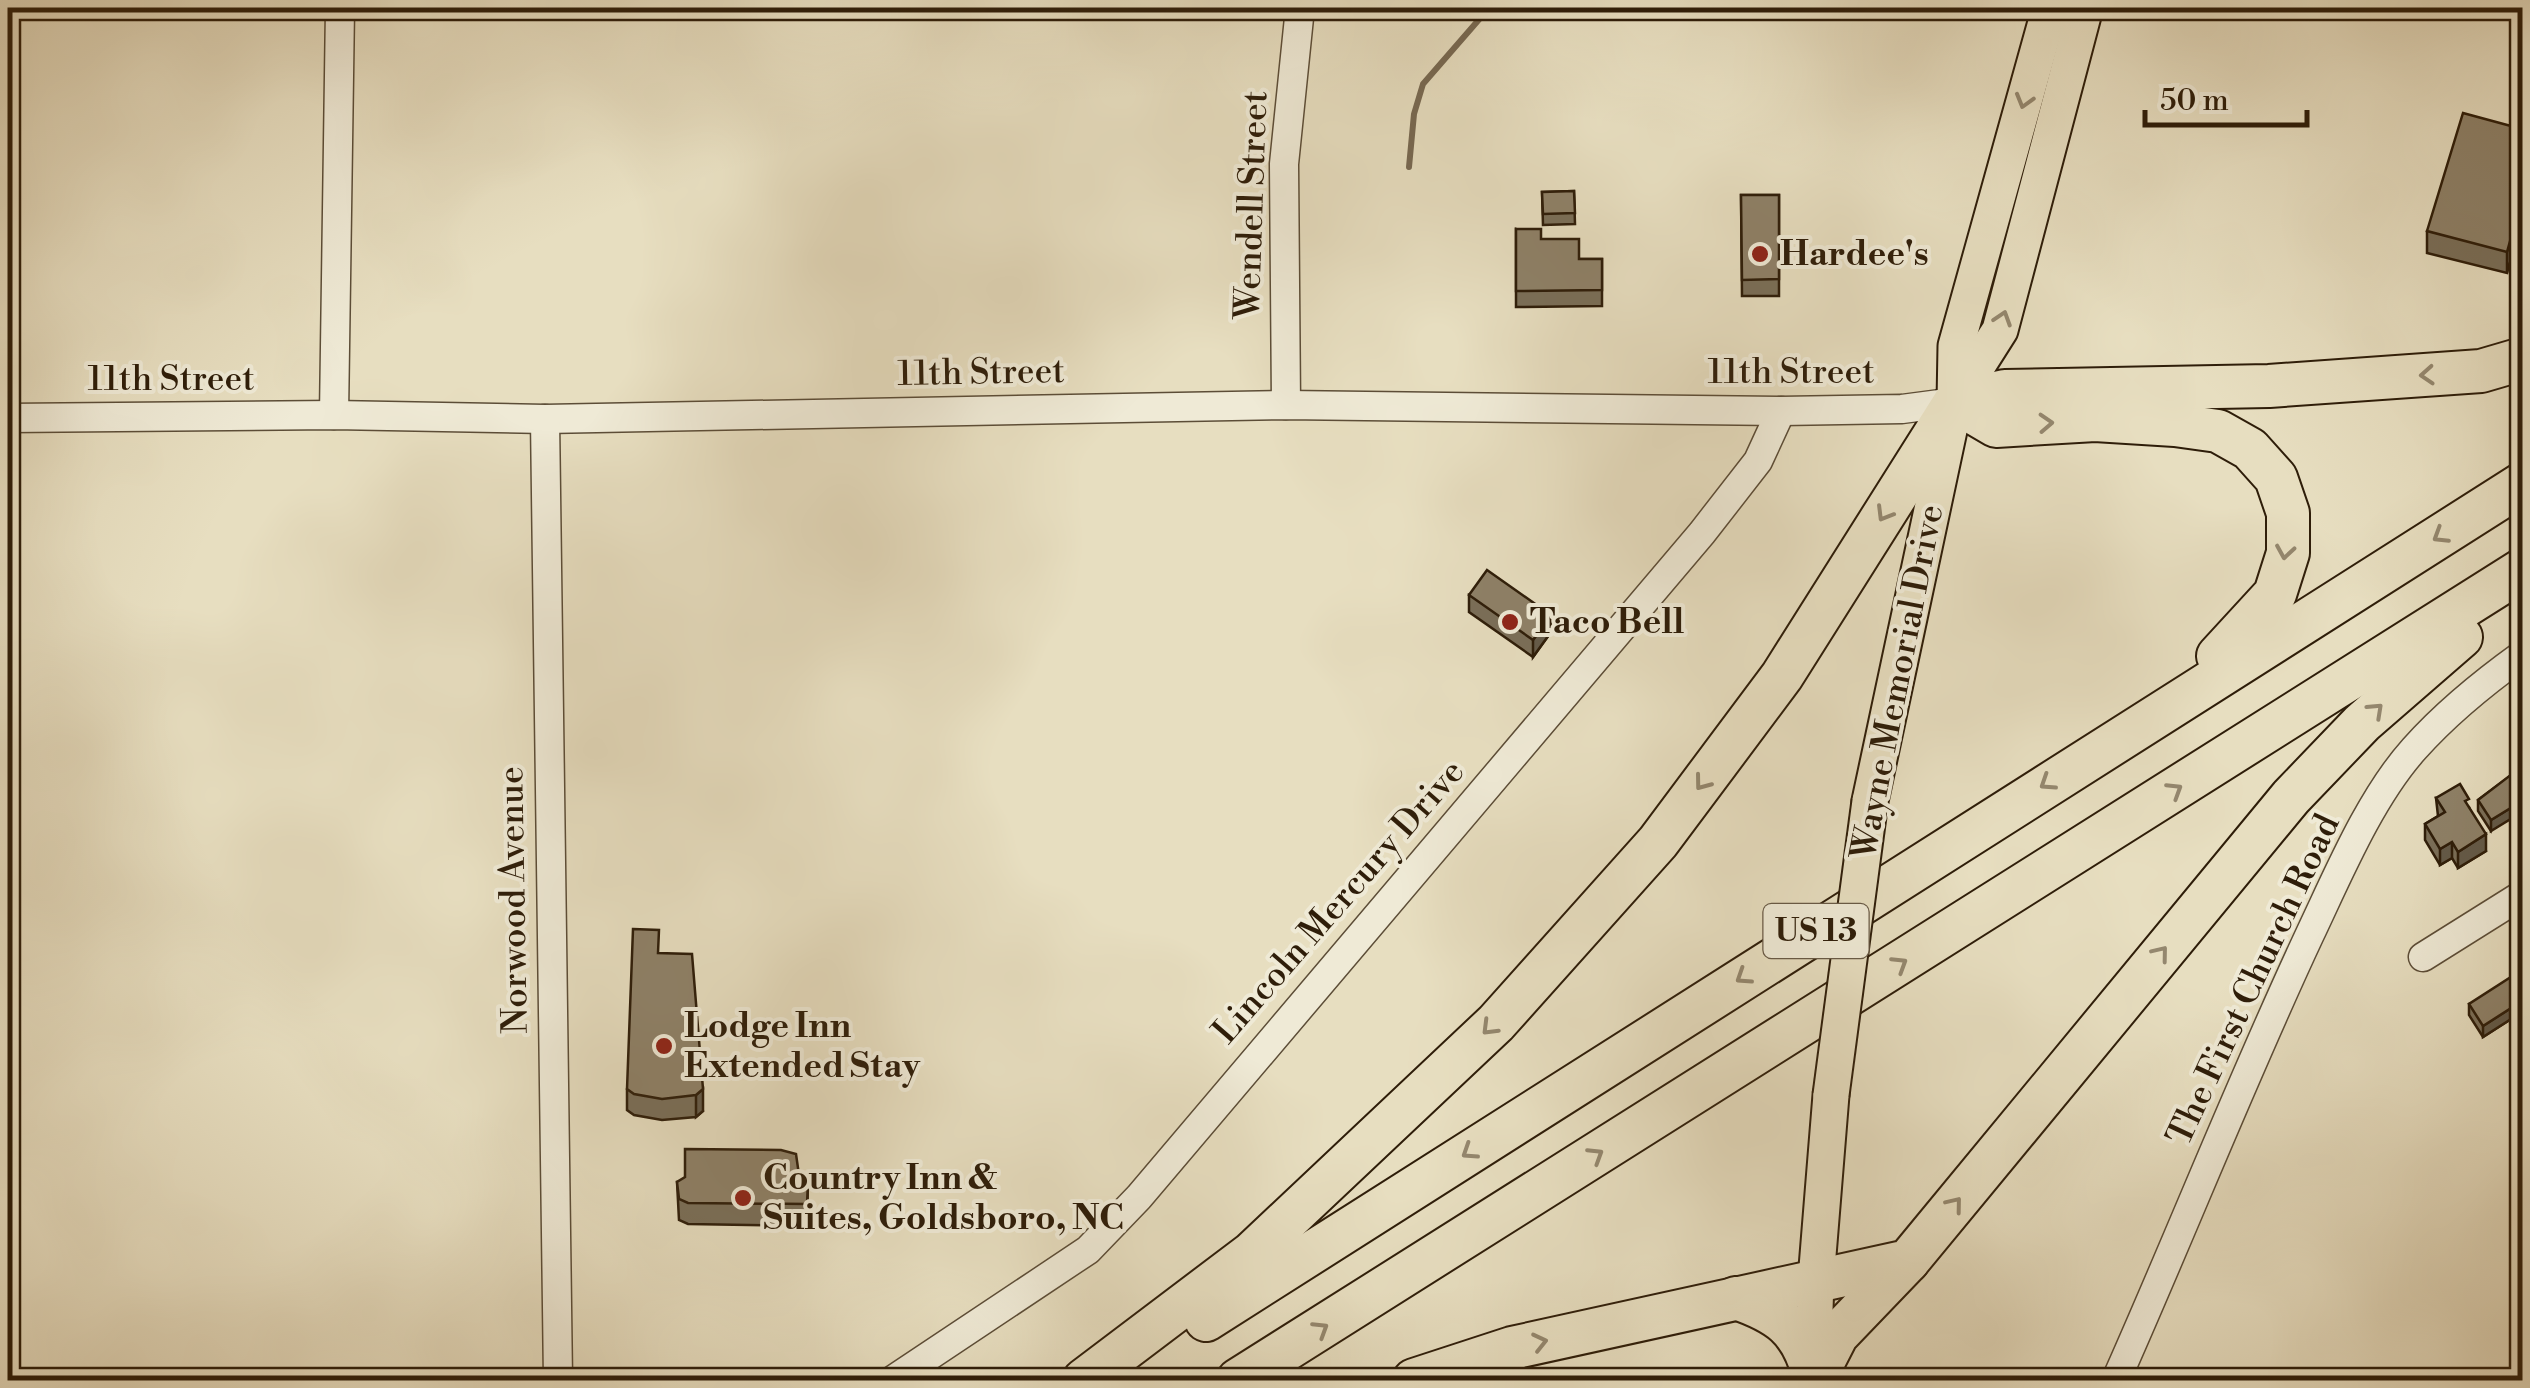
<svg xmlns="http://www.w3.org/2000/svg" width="2530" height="1388" font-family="'Libre Bodoni',serif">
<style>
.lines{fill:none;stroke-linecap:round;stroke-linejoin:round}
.stream{stroke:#776952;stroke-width:6}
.minor-casing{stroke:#5c4d37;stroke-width:31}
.major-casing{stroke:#2e1d09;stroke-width:39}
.highway-casing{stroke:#2e1d09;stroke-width:46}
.minor{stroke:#efead6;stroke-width:28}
.major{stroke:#e7dec0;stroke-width:35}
.highway{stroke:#e7dec0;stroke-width:42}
.major-bridge-casing{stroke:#2e1d09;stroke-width:39;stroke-linecap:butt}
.major-bridge{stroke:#e7dec0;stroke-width:35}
.wall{fill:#7a6f59;stroke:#2e1d09;stroke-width:2.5}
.shaded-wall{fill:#635a49;stroke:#2e1d09;stroke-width:2.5}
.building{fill:#8e8168;stroke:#2e1d09;stroke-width:2.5}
.oneway{stroke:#94876e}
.poi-dot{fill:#8f2418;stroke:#efead6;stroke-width:4}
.labels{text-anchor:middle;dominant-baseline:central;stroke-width:8;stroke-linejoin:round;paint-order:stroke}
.shield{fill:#efead6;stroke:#685a46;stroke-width:2.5}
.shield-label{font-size:32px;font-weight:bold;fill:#2e1d09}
.street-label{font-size:35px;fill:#2e1d09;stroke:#efead6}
.poi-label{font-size:35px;font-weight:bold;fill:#2e1d09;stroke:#efead6;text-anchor:start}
</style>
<rect width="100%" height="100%" fill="#e7dec0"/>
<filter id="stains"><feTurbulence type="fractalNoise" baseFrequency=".002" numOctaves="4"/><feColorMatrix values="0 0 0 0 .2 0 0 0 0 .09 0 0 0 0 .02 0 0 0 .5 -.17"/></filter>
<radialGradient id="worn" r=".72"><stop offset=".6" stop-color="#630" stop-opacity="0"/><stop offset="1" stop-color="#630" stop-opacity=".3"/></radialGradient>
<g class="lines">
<polyline class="stream" points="1409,167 1414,114 1423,84 1489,8"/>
<g class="minor-casing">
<g id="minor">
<polyline points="1286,405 1284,164 1300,8"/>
<polyline points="334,415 340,8"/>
<polyline points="8,418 334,415 545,419 1286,405 1781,411 1902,409 1955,402"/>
<polyline points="545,419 558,1380"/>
<polyline points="2423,957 2522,895"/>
<polyline points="893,1380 1088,1250 1139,1197 1702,533 1758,461 1781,411"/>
<path d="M2116,1380C2182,1232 2241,1081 2310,934C2338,875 2370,798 2414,749C2446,713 2483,683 2522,655"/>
</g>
</g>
<g class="major-casing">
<g id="major">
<polyline points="1955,401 2000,330 2085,8"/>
<polyline points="1870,801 1955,402 1956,346 2050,8"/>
<polyline points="1813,1370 1816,1280 1831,1095"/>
</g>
</g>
<g class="highway-casing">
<g id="highway">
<polyline points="1955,402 1996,426 2095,420 2175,425 2218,431 2250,449 2276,478 2288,513 2288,553 2275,594 2218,656"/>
<path d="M1736,1298C1779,1313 1801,1328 1813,1373"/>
<polyline points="1206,1320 2522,484"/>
<polyline points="1084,1380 1252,1253 1496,1023 1658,842 1782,676 1955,402 2005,391 2269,386 2481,371 2522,359"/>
<polyline points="1238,1380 2522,570"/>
<polyline points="1414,1380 1512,1348 1908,1261 2291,797 2362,723 2461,637"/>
<polyline points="1814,1380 1837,1335 1908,1261"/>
</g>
</g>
<use href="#minor" class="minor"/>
<use href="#major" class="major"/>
<use href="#highway" class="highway"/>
<g class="major-bridge-casing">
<polyline id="major-bridge" points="1831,1095 1870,801"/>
</g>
<use href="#major-bridge" class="major-bridge"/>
</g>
<g class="wall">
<polygon points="2522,129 2507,273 2427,253 2427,231"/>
<polygon points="1574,191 1575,224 1543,225 1542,192"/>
<polygon points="1741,195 1779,195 1779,296 1742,296"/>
<polygon points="1516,229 1541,239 1579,259 1602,259 1602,306 1516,307"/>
<polygon points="1469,595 1551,632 1533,657 1469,612"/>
<polygon points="2520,761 2491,831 2478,811 2478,800 2513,774 2513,766"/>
<polygon points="2436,798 2469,807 2486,851 2458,868 2452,858 2440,865 2425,840 2425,824 2438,816"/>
<polygon points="659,953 703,1111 696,1117 662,1120 634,1115 627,1110 627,1089"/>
<polygon points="2522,987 2522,1012 2483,1037 2469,1015 2469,1004"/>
<polygon points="799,1175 808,1181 807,1226 688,1224 679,1220 677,1182"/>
</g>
<g class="shaded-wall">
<polygon points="2522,198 2522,219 2507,273 2507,252"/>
<polygon points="1551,615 1551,632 1533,657 1533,640"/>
<polygon points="2522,801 2522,812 2491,831 2491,820"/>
<polygon points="2486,834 2486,851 2458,868 2458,852"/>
<polygon points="2452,842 2452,858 2440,865 2440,849"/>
<polygon points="2522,1001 2522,1012 2483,1037 2483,1026"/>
<polygon points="703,1089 703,1111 696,1117 696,1095"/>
</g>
<g class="building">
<polygon points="2463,113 2522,129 2522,198 2507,252 2427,231"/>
<polygon points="1574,191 1575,213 1543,214 1542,192"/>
<polygon points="1741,195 1779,195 1779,279 1742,280"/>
<polygon points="1516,229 1541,229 1541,239 1579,239 1579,259 1602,259 1602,290 1516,291"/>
<polygon points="1487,570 1551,615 1533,640 1469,595"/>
<polygon points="2520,761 2522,765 2522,801 2491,820 2478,800 2516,771 2513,766"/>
<polygon points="2460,784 2469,799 2465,801 2486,834 2458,852 2452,842 2440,849 2425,824 2445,812 2436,798"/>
<polygon points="633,929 659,930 658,953 692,954 703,1089 696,1095 662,1099 634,1094 627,1089"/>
<polygon points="2514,975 2522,987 2522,1001 2483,1026 2469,1004"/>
<polygon points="685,1149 781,1150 796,1154 799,1175 808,1181 807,1204 688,1203 679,1199 677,1182 685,1177"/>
</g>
<defs><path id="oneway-chevron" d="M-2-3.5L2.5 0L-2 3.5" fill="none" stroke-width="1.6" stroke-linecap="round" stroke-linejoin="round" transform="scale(2.5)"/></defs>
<g class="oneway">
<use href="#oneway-chevron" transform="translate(2024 101) rotate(106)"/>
<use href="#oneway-chevron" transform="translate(2003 318) rotate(-72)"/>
<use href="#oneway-chevron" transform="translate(2427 375) rotate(176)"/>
<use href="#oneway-chevron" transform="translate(2046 423) rotate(-3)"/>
<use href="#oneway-chevron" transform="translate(1884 514) rotate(121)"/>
<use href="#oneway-chevron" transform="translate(2440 536) rotate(148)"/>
<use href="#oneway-chevron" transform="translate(2285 552) rotate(99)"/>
<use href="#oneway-chevron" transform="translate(2376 710) rotate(-43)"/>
<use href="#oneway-chevron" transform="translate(1702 783) rotate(127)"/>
<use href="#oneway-chevron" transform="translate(2047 783) rotate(147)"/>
<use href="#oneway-chevron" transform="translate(2175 790) rotate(-32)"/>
<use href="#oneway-chevron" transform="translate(2161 953) rotate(-51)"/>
<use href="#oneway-chevron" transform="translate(1900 964) rotate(-32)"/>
<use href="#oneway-chevron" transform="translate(1743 977) rotate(147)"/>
<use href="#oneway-chevron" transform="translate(1489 1028) rotate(135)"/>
<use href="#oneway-chevron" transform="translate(1469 1152) rotate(147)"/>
<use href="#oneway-chevron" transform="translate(1596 1155) rotate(-32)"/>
<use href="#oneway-chevron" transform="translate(1955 1204) rotate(-51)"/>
<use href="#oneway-chevron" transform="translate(1321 1329) rotate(-32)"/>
<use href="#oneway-chevron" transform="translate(1540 1342) rotate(-13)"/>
</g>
<g class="poi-dot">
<circle cx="1760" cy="254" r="10"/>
<circle cx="1510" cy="622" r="10"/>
<circle cx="664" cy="1046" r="10"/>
<circle cx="743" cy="1198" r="10"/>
</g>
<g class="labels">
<rect class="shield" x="1763.5" y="904" width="105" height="54" rx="8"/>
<g class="shield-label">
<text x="1816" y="931">US 13</text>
</g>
<g class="street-label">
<text transform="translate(1252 205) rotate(-88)">Wendell Street</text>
<text x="1791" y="372">11th Street</text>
<text transform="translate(981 373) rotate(-1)">11th Street</text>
<text x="171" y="379">11th Street</text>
<text transform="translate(1898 682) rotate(-79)">Wayne Memorial Drive</text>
<text transform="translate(514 900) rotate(-91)">Norwood Avenue</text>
<text transform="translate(1339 902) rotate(-49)">Lincoln Mercury Drive</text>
<text transform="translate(2254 980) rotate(-65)">The First Church Road</text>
</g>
<g class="poi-label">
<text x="1780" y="254">Hardee's</text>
<text x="1530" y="622">Taco Bell</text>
<text x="684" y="1026">Lodge Inn<tspan x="684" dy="40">Extended Stay</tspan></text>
<text x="763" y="1178">Country Inn &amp;<tspan x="763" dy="40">Suites, Goldsboro, NC</tspan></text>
</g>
</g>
<rect width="2530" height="1388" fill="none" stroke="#e7dec0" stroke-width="40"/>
<rect x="10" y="10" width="2510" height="1368" fill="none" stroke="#2e1d09" stroke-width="5"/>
<rect x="20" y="20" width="2490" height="1348" fill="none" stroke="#2e1d09" stroke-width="2.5"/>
<path d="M2145 110v15h162v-15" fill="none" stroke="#2e1d09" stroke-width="5"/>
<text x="2160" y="110" font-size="30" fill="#2e1d09" stroke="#efead6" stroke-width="8" paint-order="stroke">50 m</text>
<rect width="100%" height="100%" filter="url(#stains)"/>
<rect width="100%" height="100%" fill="url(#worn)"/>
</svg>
